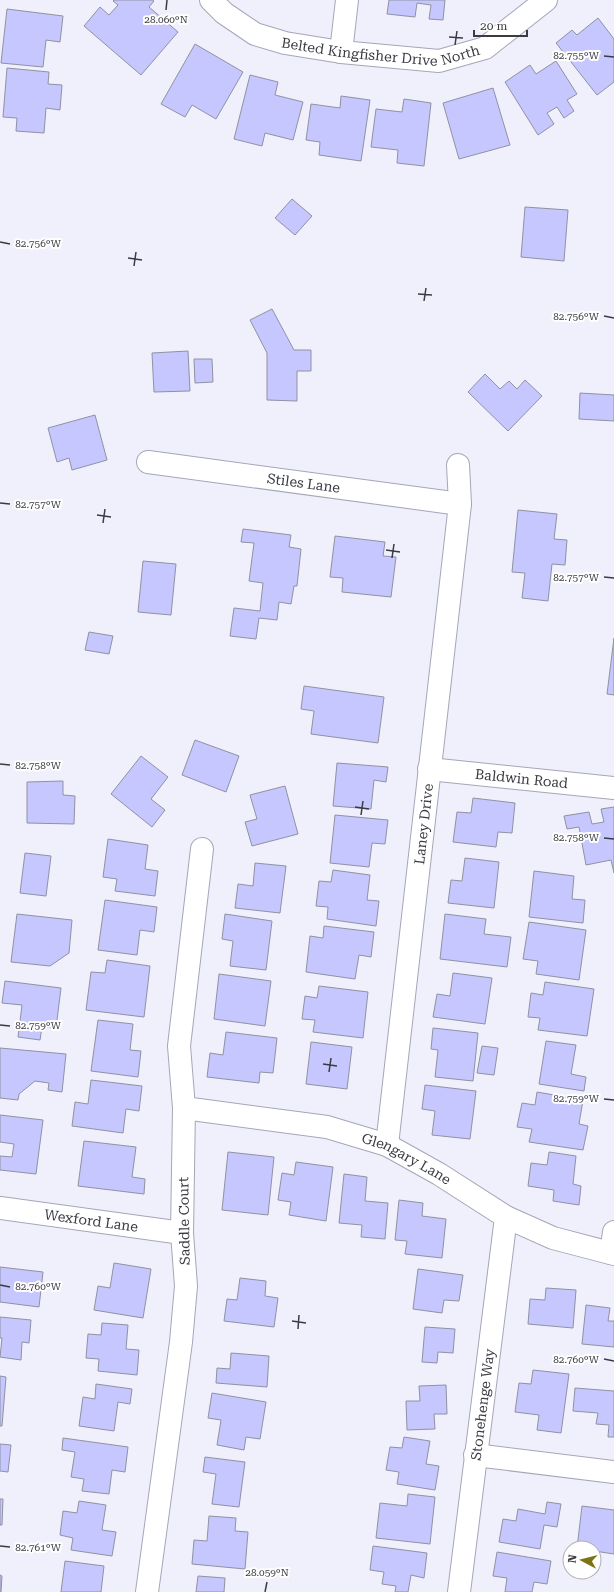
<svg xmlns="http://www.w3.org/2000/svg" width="614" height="1592" font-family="'Roboto Serif',serif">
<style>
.building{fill:#c6c7fe;stroke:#9091a3}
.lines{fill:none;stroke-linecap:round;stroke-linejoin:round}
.minor-casing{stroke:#a5a6b8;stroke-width:24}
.minor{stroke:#fff;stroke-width:22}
.ticks{fill:none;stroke:#3b3b43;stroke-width:1.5}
.labels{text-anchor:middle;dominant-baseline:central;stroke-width:4;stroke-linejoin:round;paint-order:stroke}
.street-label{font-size:14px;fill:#3b3b43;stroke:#fefefe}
.ticks-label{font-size:10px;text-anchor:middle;fill:#3b3b43;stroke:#fefefe;stroke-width:4;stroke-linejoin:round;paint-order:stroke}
</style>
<rect width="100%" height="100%" fill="#eff0fc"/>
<g class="building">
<polygon points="114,0 152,0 154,1 149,7 178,32 141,75 84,26 100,7 109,15 118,5 113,1"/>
<polygon points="389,0 445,0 443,20 429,19 431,5 417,3 415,17 387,14"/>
<polygon points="7,9 63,16 60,42 46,40 43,67 1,63"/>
<polygon points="598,18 614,39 614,82 597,95 556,43 572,30 577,35"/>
<polygon points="195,44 243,72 216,119 192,105 185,117 161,104"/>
<polygon points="556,61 577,94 567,100 574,111 564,118 557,107 547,113 554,124 538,135 505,82 530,65 536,74"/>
<polygon points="7,68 49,72 48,84 62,85 60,110 46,108 44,133 16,131 17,118 3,117"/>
<polygon points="250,75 278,82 275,95 303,102 293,140 265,133 262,146 234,139"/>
<polygon points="493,88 510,145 459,159 443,103"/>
<polygon points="341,96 370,100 361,161 319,155 320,142 306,140 311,104 340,108"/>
<polygon points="404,99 431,103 424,166 397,163 398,150 371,147 376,109 402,112"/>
<polygon points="292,199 312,216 295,235 275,218"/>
<polygon points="525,207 568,210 564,261 521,257"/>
<polygon points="272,309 294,350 311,350 311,371 297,371 297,401 267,400 267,353 250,320"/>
<polygon points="188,351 190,391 154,392 152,353"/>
<polygon points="194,359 212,359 213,382 195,383"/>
<polygon points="485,374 500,389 509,381 517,389 525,380 542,396 508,431 468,392"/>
<polygon points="580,393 614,395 614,421 579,419"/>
<polygon points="95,415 107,460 72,470 69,458 57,462 48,428"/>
<polygon points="518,510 557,514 554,539 567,540 565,565 552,564 548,601 522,598 525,573 512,572"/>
<polygon points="243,529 291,535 289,547 301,549 297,586 294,586 291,604 279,602 277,620 259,618 256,639 230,636 234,608 260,611 263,583 249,581 254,543 241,542"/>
<polygon points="335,536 385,542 383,556 396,557 391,597 342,592 343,578 330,577"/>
<polygon points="143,561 176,564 171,615 138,612"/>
<polygon points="89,632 113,636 109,654 85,650"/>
<polygon points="614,638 614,695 607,694"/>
<polygon points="304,686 384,697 378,743 311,734 314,711 301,709"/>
<polygon points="195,740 239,756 226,792 182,775"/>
<polygon points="141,756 168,777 151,799 165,810 152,827 111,794"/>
<polygon points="337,763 388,767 386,782 374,780 371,809 333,806"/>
<polygon points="63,781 63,795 75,796 74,824 27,823 27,782"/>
<polygon points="285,786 298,834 252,846 245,822 257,819 250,795"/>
<polygon points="473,798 515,803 512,833 498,832 496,847 453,842 457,812 471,813"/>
<polygon points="614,807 614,873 611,860 586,865 579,827 567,829 564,816 589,812 592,824 604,822 601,809"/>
<polygon points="335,815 388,820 385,844 372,843 369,867 330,863"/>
<polygon points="108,839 148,845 145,869 158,871 155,896 115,891 117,879 103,877"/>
<polygon points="25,853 51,856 46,896 20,893"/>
<polygon points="465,858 499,862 494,908 448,903 451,880 462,881"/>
<polygon points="255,863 286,866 280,913 235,908 238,884 253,886"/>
<polygon points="333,870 370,875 367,900 379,901 376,926 327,919 328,907 316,906 319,881 331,882"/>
<polygon points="534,871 574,876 572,899 585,900 583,923 529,917"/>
<polygon points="105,900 157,907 154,932 140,930 137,955 98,950"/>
<polygon points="17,914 72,920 69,953 50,966 11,962"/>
<polygon points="225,914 272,921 266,970 230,966 233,941 222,939"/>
<polygon points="445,914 486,919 484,934 511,937 507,967 440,959"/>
<polygon points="529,922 586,930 579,980 536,974 538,961 523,959"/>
<polygon points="324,926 374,932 371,957 359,955 355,979 306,972 310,936 323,938"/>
<polygon points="107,960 150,966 144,1017 86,1010 91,972 105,973"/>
<polygon points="453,973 492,978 485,1024 433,1017 437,994 450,996"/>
<polygon points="219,974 271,981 265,1026 214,1019"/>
<polygon points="5,981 61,988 56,1028 42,1027 40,1040 18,1037 22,1005 2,1003"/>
<polygon points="545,982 594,989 587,1036 538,1030 540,1018 528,1017 531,993 543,995"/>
<polygon points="319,986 368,992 363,1038 313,1032 315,1020 302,1019 305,996 317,998"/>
<polygon points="98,1020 133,1024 130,1050 141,1051 138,1077 91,1071"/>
<polygon points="433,1028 478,1033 473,1081 435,1077 438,1050 431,1049"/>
<polygon points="226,1032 277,1038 273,1073 260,1072 259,1083 207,1077 210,1053 223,1055"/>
<polygon points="546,1041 576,1045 571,1074 586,1077 584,1091 539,1084"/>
<polygon points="311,1042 352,1047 347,1089 306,1084"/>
<polygon points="482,1046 498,1048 494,1075 477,1073"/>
<polygon points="0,1048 66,1054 62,1092 48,1090 49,1083 35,1081 19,1094 18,1100 0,1098"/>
<polygon points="91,1080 142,1086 139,1111 126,1109 123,1133 72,1126 75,1102 88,1104"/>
<polygon points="425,1085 476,1091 470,1139 432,1135 435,1111 422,1109"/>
<polygon points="537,1092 583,1100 579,1124 588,1126 583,1150 529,1142 532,1129 517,1127 522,1103 535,1105"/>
<polygon points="0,1115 43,1120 36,1174 0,1170 0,1156 12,1157 14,1144 0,1142"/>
<polygon points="84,1141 136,1147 132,1177 145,1179 144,1194 78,1186"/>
<polygon points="228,1152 274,1157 268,1215 222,1210"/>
<polygon points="549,1152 576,1156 573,1184 581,1186 579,1205 553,1201 554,1190 528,1186 531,1163 547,1165"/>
<polygon points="296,1162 333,1167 326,1221 289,1215 291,1202 278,1200 282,1173 294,1175"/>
<polygon points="344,1174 367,1177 365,1201 388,1203 385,1239 361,1237 362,1225 339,1223"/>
<polygon points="399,1200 423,1203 422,1216 446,1219 442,1258 405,1254 407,1241 395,1240"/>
<polygon points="114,1263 151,1269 143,1318 94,1310 98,1286 110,1288"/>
<polygon points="0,1267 43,1272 39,1307 0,1302"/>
<polygon points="418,1269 463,1275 459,1301 444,1300 442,1313 413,1309"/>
<polygon points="240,1278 266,1281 265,1296 278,1298 274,1327 224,1321 227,1299 237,1300"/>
<polygon points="546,1288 576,1290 573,1328 528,1324 530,1299 545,1300"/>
<polygon points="586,1305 610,1308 608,1321 614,1321 614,1347 582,1344"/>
<polygon points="0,1317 31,1320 29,1343 22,1342 21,1360 0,1357 2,1338 0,1338"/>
<polygon points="102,1323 128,1325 126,1349 139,1350 137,1375 98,1371 99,1359 86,1358 88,1334 101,1335"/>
<polygon points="425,1327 455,1329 453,1353 438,1352 437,1363 422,1362"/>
<polygon points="231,1353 269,1356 267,1387 216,1383 217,1368 230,1369"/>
<polygon points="533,1370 569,1374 561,1433 537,1430 539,1415 515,1412 519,1383 531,1384"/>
<polygon points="0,1376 6,1377 2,1426 0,1426"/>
<polygon points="96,1384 132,1389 130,1404 118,1402 114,1431 79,1426 83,1397 95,1399"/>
<polygon points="446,1385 447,1414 434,1414 435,1429 407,1430 406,1401 420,1401 419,1386"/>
<polygon points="575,1388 614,1391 614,1437 608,1437 609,1425 596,1424 598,1413 573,1411"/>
<polygon points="212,1393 266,1402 260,1439 246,1437 244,1450 217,1445 221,1420 208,1418"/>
<polygon points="404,1437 430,1441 426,1464 439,1466 435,1490 397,1484 399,1472 386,1470 390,1447 402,1448"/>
<polygon points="63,1438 128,1447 125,1472 112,1470 109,1494 82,1491 84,1479 71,1477 75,1452 62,1450"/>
<polygon points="0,1444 11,1445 8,1472 0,1471"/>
<polygon points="205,1457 245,1462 239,1507 212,1504 216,1474 203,1472"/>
<polygon points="408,1494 435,1497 430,1544 376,1538 380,1503 407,1506"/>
<polygon points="0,1499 3,1499 2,1525 0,1525"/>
<polygon points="79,1501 106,1505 102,1530 116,1532 112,1556 71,1550 73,1538 60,1535 63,1511 77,1513"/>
<polygon points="547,1502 561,1504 557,1527 544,1525 540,1549 499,1542 503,1519 516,1521 518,1509 545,1514"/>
<polygon points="582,1506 614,1510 614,1554 594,1551 594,1548 577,1548"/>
<polygon points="209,1516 236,1518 235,1531 248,1532 245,1569 192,1564 194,1540 207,1541"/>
<polygon points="373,1546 427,1553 424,1578 411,1575 408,1592 395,1592 396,1586 382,1584 384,1572 370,1570"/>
<polygon points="497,1552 551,1561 547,1584 534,1582 532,1592 505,1592 507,1578 493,1576"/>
<polygon points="65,1561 104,1566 101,1592 61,1592"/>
<polygon points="0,1575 2,1576 1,1592 0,1592"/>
<polygon points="198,1576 225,1578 224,1592 196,1592"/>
</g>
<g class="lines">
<g class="minor-casing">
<g id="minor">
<path id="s1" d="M211,0L224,13L255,34L285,43L341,52L439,61L485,48L546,0"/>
<polyline points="341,52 347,0"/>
<path id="s2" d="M148,462L460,504"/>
<path id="s3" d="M429,769L614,788"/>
<path id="s4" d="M184,1108L327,1127L387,1145L439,1174L506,1217L553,1238L614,1254"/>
<path id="s5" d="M387,1145L460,504L458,465"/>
<path id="s6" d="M0,1208L182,1233"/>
<polyline points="611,1253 614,1232"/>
<polyline points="475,1455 614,1472"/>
<polyline points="147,1592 181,1342 186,1286 182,1233 184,1108 179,1046 202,849"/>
<path id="s7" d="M459,1592L506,1217"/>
</g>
</g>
<use href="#minor" class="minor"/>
</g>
<path class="ticks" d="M166,10L167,0M449,37L463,38M455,45L457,31M604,56L614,57M0,242L10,244M128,258L142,260M134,266L136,252M418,294L432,295M424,301L426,288M604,316L614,318M0,503L10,504M97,515L111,517M103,523L105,509M386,550L400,552M392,558L394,544M604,577L614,578M0,764L10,765M355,807L369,809M361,815L363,801M604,838L614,839M0,1025L10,1026M323,1064L337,1066M329,1072L331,1058M604,1099L614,1100M0,1285L10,1287M292,1321L306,1323M298,1329L299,1315M604,1359L614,1361M0,1546L10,1547M265,1592L267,1582"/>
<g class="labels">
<g class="street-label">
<text stroke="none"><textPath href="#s1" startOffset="184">Belted Kingfisher Drive North</textPath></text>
<text stroke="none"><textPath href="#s2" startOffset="157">Stiles Lane</textPath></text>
<text stroke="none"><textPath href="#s3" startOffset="93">Baldwin Road</textPath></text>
<text stroke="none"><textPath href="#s5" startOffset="323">Laney Drive</textPath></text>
<text stroke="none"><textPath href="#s4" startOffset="230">Glengary Lane</textPath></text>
<text stroke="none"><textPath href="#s6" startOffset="92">Wexford Lane</textPath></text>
<text transform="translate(184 1221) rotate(-91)">Saddle Court</text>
<text stroke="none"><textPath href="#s7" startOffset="189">Stonehenge Way</textPath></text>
</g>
</g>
<g class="ticks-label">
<text x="166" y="23">28.060°N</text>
<text x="576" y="59">82.755°W</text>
<text x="38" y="247">82.756°W</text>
<text x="576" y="320">82.756°W</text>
<text x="38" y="508">82.757°W</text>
<text x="576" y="581">82.757°W</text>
<text x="38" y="769">82.758°W</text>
<text x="576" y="841">82.758°W</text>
<text x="38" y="1029">82.759°W</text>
<text x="576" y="1102">82.759°W</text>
<text x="38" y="1290">82.760°W</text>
<text x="576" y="1363">82.760°W</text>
<text x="38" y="1551">82.761°W</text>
<text x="267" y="1576">28.059°N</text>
</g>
<g transform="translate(582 1560) rotate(277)"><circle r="19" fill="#fefefe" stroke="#b0b0b3"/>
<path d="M0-3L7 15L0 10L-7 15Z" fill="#7c7316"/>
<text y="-6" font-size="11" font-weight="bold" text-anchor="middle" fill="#3b3b43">N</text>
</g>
<path d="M474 30v6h53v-6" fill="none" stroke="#3b3b43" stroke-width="2"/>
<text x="480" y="30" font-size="12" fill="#3b3b43" stroke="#fefefe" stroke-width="3" paint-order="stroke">20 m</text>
</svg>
